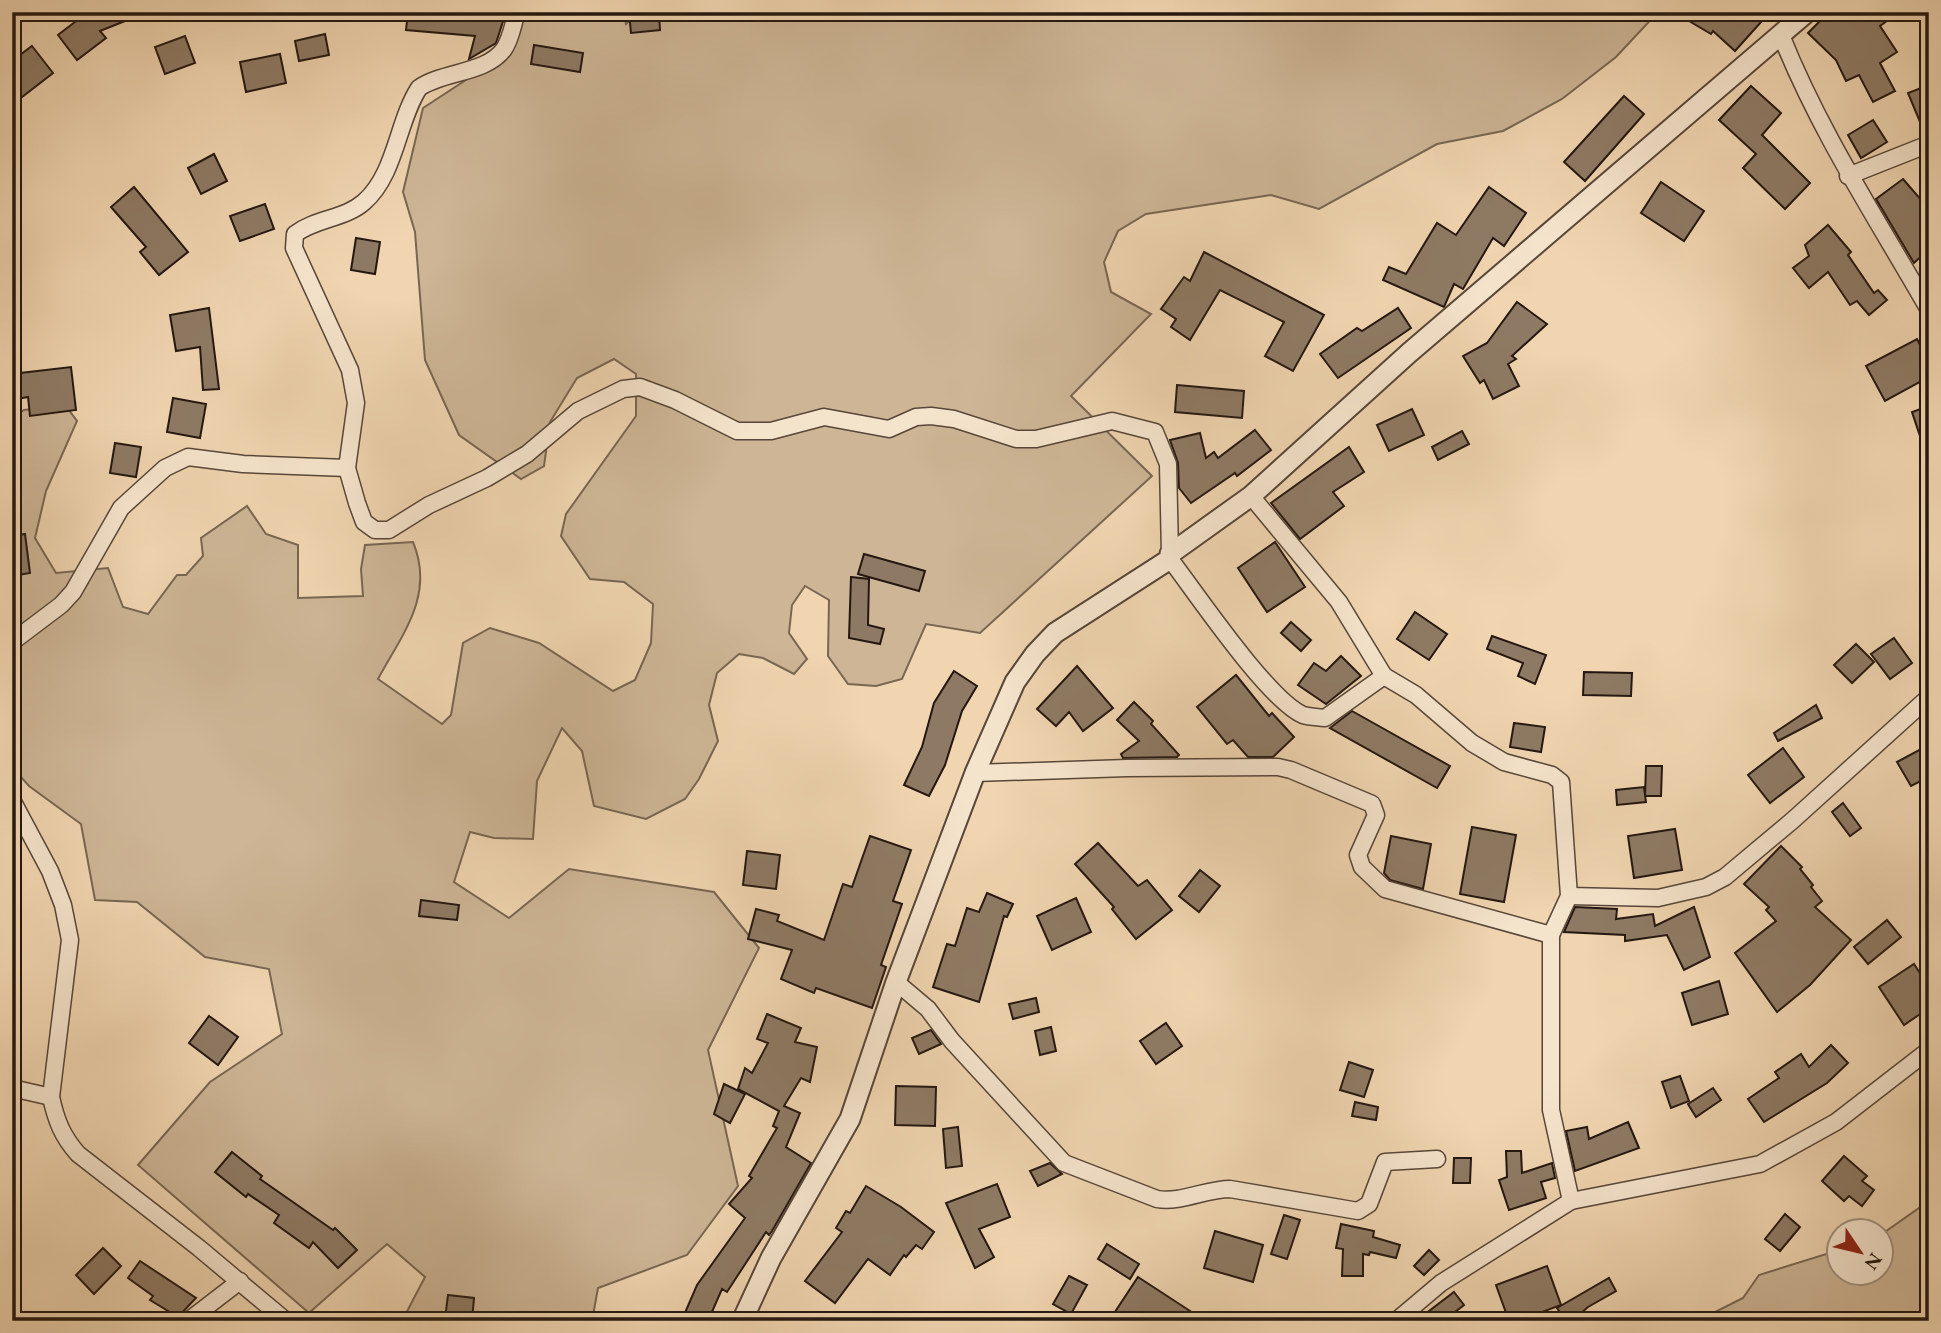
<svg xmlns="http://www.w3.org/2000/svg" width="1941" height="1333" font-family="'EB Garamond',serif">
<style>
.green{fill:#cdb595;stroke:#786653;stroke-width:2}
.building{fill:#8e7a64;stroke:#241711;stroke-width:2}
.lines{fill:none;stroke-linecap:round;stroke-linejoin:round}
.minor-casing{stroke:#574639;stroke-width:19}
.tertiary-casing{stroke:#574639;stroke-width:23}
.minor{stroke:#f5e4cc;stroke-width:16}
.tertiary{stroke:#f5e4cc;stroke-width:19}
</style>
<rect width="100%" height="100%" fill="#f0d5b0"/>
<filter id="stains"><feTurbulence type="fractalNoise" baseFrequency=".00286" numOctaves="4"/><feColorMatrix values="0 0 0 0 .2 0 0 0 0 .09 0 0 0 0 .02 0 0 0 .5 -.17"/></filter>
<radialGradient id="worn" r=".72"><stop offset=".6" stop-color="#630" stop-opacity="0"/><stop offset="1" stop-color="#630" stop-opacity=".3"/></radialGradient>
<g class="green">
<path d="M516,12H623L626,24L639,12H1658L1616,57L1562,99L1503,131L1437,144L1319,209L1271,195L1146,214L1118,231L1104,262L1111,292L1151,314L1071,396L1152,476L980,633L926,624L902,679L876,686L848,684L828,656L829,600L805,586L792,605L789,633L807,659L794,674L763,658L739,654L717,673L709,705L718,741L699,779L685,799L646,819L594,806L582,751L562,728L537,781L533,839L494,838L470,832L454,882L509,918L569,869L714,892L759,948L708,1050L738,1186L687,1255L598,1288L592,1321H402L425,1277L387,1244L309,1313L138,1165L210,1082L282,1034L269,969L205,957L137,902L95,900L81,824L29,786L12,767V418L24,410L65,405L77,421L46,491L35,538L56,573L108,568L123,607L148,614L177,575H186L203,556L201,538L247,506L266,534L298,545V598L363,596L361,569L365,545L413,542C435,595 403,633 378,679L442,724L451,715L463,643L490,628L539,643L613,691L635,680L651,643L653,604L624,582L590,579L561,536L566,514L636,416V374L614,359L577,378L550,422L544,466L521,479L459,435L425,360L415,232L403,192L423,108L501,57Z"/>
<polygon points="1929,1201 1929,1321 1714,1321 1713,1313 1743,1298 1759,1275 1839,1250 1840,1274 1882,1274 1882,1234"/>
</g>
<g class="building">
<polygon points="88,12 145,12 145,13 100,31 106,38 77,60 58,35"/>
<polygon points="408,12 506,12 496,43 469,59 475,36 406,30"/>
<polygon points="629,12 659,12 660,30 631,33"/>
<polygon points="1674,12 1770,12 1735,51 1713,31 1711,34"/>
<polygon points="1829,12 1899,12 1880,26 1897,52 1880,63 1895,91 1873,102 1859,75 1846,81 1836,60 1808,33"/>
<polygon points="325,34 329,55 299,61 295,41"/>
<polygon points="185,36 195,63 165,74 155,47"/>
<polygon points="534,45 583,53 580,72 531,64"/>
<polygon points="32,46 53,73 22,97 12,83 12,61"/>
<polygon points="280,54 286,83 246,92 240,62"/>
<polygon points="1929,85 1929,134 1925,134 1908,93"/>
<polygon points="1751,86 1781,113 1762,135 1810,183 1785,209 1743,168 1756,154 1719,120"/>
<polygon points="1624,96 1644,114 1585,181 1564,162"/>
<polygon points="1873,120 1887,142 1861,158 1848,135"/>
<polygon points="214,154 227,181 201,194 188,168"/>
<polygon points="1903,179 1929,209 1929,249 1914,263 1876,199"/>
<polygon points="1661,182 1704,211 1684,241 1641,213"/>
<polygon points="134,187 188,252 159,275 140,252 146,247 111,207"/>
<polygon points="1489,187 1526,213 1504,246 1493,238 1463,289 1454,284 1444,307 1383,280 1389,267 1406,274 1437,223 1456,235"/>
<polygon points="265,204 274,229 240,241 230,216"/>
<polygon points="1828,225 1851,252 1848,255 1874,293 1878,290 1887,300 1869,315 1857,301 1850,305 1828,272 1809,288 1793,268 1809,256 1805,245"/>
<polygon points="356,238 380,242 375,274 351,270"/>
<polygon points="1204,252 1324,315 1293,371 1265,356 1284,322 1220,290 1190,340 1171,327 1176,319 1161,309 1184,277 1190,281"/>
<polygon points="1517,302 1547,324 1512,356 1516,359 1508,364 1519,386 1493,399 1484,380 1480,383 1463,356 1487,343"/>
<polygon points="209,308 219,389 203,390 200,347 176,351 170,315"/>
<polygon points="1398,308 1411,328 1338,378 1320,354 1357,328 1362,331"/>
<polygon points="1917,339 1929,362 1929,377 1885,401 1866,366"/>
<polygon points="71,367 76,410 30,416 28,397 12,400 12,374"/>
<polygon points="1177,385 1244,391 1242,418 1175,412"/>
<polygon points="173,398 206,404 200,438 167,432"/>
<polygon points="1929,406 1929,454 1926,454 1912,412"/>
<polygon points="1412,409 1424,435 1389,451 1377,425"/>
<polygon points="1255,430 1271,450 1237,476 1235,473 1191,503 1179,488 1178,463 1170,440 1200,433 1206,458 1214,452 1218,458"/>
<polygon points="1462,431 1469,444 1438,460 1432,447"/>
<polygon points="115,443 141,447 136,477 110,473"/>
<polygon points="1349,447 1364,472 1333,492 1344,506 1300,539 1271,503"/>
<polygon points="25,534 30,573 12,576 12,536"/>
<polygon points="1275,542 1305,587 1267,612 1238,568"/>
<polygon points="864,554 925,571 919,591 858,574"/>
<polygon points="851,577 869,579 868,625 884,629 880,644 849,638"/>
<polygon points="1415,612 1447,634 1429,660 1397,639"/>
<polygon points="1291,622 1311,640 1301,651 1281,633"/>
<polygon points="1492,636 1546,655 1535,684 1518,676 1523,663 1487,649"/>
<polygon points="1894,638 1912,663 1890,679 1871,654"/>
<polygon points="1856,644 1874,662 1852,683 1834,665"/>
<polygon points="1341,656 1361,676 1326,704 1298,685 1314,663 1326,671"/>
<polygon points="1077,666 1113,708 1083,731 1069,712 1056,726 1037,709"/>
<polygon points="954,671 977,686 962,711 945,765 929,796 904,785 922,747 934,703"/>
<polygon points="1584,672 1632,673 1631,696 1583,695"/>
<polygon points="1236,675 1269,716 1272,713 1294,737 1273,757 1248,757 1233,740 1227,744 1197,707"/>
<polygon points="1134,702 1153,721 1151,724 1179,755 1177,757 1123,758 1121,754 1139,741 1117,720"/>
<polygon points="1816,705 1822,718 1778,741 1774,733"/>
<polygon points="1352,711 1450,766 1437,788 1330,728"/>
<polygon points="1514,723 1545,727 1541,752 1510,747"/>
<polygon points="1783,748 1804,777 1770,803 1748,775"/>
<polygon points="1921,749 1929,763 1929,777 1911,786 1897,762"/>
<polygon points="1646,766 1662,766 1661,796 1645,796"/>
<polygon points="1644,787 1646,802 1617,805 1616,790"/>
<polygon points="1843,803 1861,828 1850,836 1832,812"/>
<polygon points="1472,827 1516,835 1504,902 1460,894"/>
<polygon points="1675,829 1682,870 1634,878 1628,836"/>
<polygon points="870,836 911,850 893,901 902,904 881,965 886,967 872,1008 816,988 814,993 781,979 792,950 748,939 756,909 779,915 777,921 824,940 843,884 852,887"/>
<polygon points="1391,836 1431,844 1423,889 1390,880 1384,873"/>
<polygon points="1098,843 1138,886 1147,880 1172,910 1136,939 1112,909 1114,907 1075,864"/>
<polygon points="1781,846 1802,867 1800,869 1813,885 1811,887 1822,901 1815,907 1851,940 1810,985 1777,1012 1735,953 1776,921 1766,910 1769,907 1744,884"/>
<polygon points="747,851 780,855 776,889 743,885"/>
<polygon points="1200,870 1220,886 1199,912 1179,896"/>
<polygon points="987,893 1013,904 1007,917 1004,916 979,1002 933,987 947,944 955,946 967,908 979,912"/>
<polygon points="1076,898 1091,932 1052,950 1037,916"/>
<polygon points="421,900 459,905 457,920 419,916"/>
<polygon points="1575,907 1617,909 1616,919 1653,914 1655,926 1694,907 1710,957 1684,970 1667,935 1625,941 1625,935 1564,932"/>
<polygon points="1887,920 1901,937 1868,964 1854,947"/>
<polygon points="1914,964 1929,987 1929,1008 1904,1025 1879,987"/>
<polygon points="1719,981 1728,1014 1692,1025 1682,993"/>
<polygon points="1036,998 1039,1012 1013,1019 1009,1004"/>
<polygon points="767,1014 801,1028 795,1042 817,1047 810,1082 801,1078 784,1106 800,1113 786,1147 811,1163 772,1231 769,1235 766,1232 727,1292 722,1289 708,1321 696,1321 684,1315 697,1285 745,1218 729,1204 752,1178 749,1176 777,1128 773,1126 779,1111 738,1089 745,1068 752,1073 768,1043 757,1039"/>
<polygon points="209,1016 238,1037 218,1065 189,1043"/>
<polygon points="1166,1023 1182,1046 1156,1064 1140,1041"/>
<polygon points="1051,1027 1056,1051 1040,1055 1035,1031"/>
<polygon points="931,1030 941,1044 919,1054 912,1038"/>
<polygon points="1831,1045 1848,1063 1827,1083 1764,1122 1748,1099 1779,1078 1775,1072 1801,1054 1809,1067"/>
<polygon points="1349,1062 1373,1070 1364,1097 1340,1090"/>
<polygon points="1680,1076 1689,1101 1671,1108 1662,1082"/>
<polygon points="724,1084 745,1094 730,1123 714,1114"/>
<polygon points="896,1086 936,1087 935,1126 895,1125"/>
<polygon points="1713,1088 1721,1100 1696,1117 1688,1104"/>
<polygon points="1355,1102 1378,1107 1376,1120 1352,1116"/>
<polygon points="1628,1122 1639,1148 1575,1171 1566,1131 1587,1127 1589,1139"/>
<polygon points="958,1127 962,1166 946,1168 943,1129"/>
<polygon points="1506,1151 1521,1151 1522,1173 1552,1163 1555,1178 1541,1182 1546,1198 1509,1210 1499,1180 1507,1177"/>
<polygon points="232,1152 262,1176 260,1179 333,1230 335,1228 357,1250 338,1268 313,1242 309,1248 274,1223 279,1215 248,1194 246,1197 215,1172"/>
<polygon points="1844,1156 1867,1176 1862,1181 1874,1190 1862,1206 1849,1196 1844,1201 1822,1181"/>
<polygon points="1454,1158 1471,1158 1470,1183 1453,1183"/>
<polygon points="1050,1163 1062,1174 1038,1186 1030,1171"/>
<polygon points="997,1184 1010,1217 979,1229 994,1257 975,1268 946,1203"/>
<polygon points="866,1186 901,1207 934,1232 922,1249 916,1245 906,1257 904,1255 890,1275 868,1259 835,1303 805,1281 842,1232 836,1228 846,1211 850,1213"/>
<polygon points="1785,1214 1800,1227 1780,1251 1765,1239"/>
<polygon points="1284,1215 1300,1220 1287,1259 1271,1254"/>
<polygon points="1341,1224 1374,1231 1373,1237 1400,1245 1396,1258 1370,1252 1369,1255 1363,1254 1363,1276 1342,1276 1343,1249 1336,1248"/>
<polygon points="1215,1231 1263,1245 1253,1282 1204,1268"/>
<polygon points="1107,1244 1139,1264 1130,1279 1098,1259"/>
<polygon points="103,1248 121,1266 94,1294 76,1275"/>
<polygon points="1429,1250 1439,1260 1424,1275 1414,1266"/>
<polygon points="140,1261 196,1298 178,1317 150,1300 153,1296 128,1278"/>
<polygon points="1547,1266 1561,1305 1518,1321 1509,1321 1496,1285"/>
<polygon points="1069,1276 1087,1285 1071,1314 1053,1304"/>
<polygon points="1138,1277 1190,1311 1183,1321 1168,1321 1156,1313 1147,1321 1109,1321"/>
<polygon points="1609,1278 1616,1291 1588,1307 1572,1321 1566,1321 1557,1308"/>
<polygon points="1454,1292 1464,1305 1443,1321 1416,1321"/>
<polygon points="448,1295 474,1298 472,1321 445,1319"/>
</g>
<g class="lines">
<g class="minor-casing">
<g id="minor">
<path d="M517,12C513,24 511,39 504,49C486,74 443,71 419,88C397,122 396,174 364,202C345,219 316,218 295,234L294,248L350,370L356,403L347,468L357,503L364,522L375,530H389L429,505L487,478L527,454L578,411L623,389L640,387L675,400L737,431H771L824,417L889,429L916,417L931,416L954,419L1016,439H1036L1112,421L1155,432L1168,464L1170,554"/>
<path d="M1781,35C1820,133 1877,219 1929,310"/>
<polyline points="1848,176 1929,144"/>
<polyline points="1251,496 1339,602 1384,676 1416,695 1472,743 1504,762 1552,775 1561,782 1569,896 1551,935 1551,1110 1571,1201"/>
<path d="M1170,559C1196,593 1268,700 1303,715C1310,717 1318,717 1325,718L1384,676"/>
<polyline points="12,642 61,605 73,592 121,508 165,468 188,457 243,464 347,468"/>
<polyline points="975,773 1127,768 1278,767 1291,770 1372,804 1376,815 1358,855 1362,867 1385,889 1551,935"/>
<path d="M12,800L50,871L63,905L70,940L51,1097C56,1120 62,1136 78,1154L199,1248L286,1321"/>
<polyline points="1569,896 1658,898 1706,887 1725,877 1793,820 1929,697"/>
<path d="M896,982L928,1009L952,1041L1064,1163L1157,1199C1181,1203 1206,1189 1230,1189L1358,1211L1369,1204L1385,1162L1437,1159"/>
<polyline points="12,1088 51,1097"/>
<polyline points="188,1321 240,1281"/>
<polyline points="1396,1321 1441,1283 1571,1201 1760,1164 1836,1122 1929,1050"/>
</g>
</g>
<g class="tertiary-casing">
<polyline id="tertiary" points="742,1321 771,1258 850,1119 896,982 975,773 1015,682 1035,654 1055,633 1170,559 1170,554 1251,496 1409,353 1807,12"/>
</g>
<use href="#minor" class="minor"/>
<use href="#tertiary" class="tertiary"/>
</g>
<rect width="1941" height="1333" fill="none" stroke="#f0d5b0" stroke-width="42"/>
<rect x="14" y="14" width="1913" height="1305" fill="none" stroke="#241711" stroke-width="3.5"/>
<rect x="21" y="21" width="1899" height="1291" fill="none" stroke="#241711" stroke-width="2"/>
<g transform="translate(1860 1252) rotate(125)"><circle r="33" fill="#f5e4cc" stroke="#a19281" stroke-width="2"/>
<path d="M0-5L12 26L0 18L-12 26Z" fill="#8f2418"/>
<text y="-10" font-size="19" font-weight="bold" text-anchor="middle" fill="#241711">N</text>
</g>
<rect width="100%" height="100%" filter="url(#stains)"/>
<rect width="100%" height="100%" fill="url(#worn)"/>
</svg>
